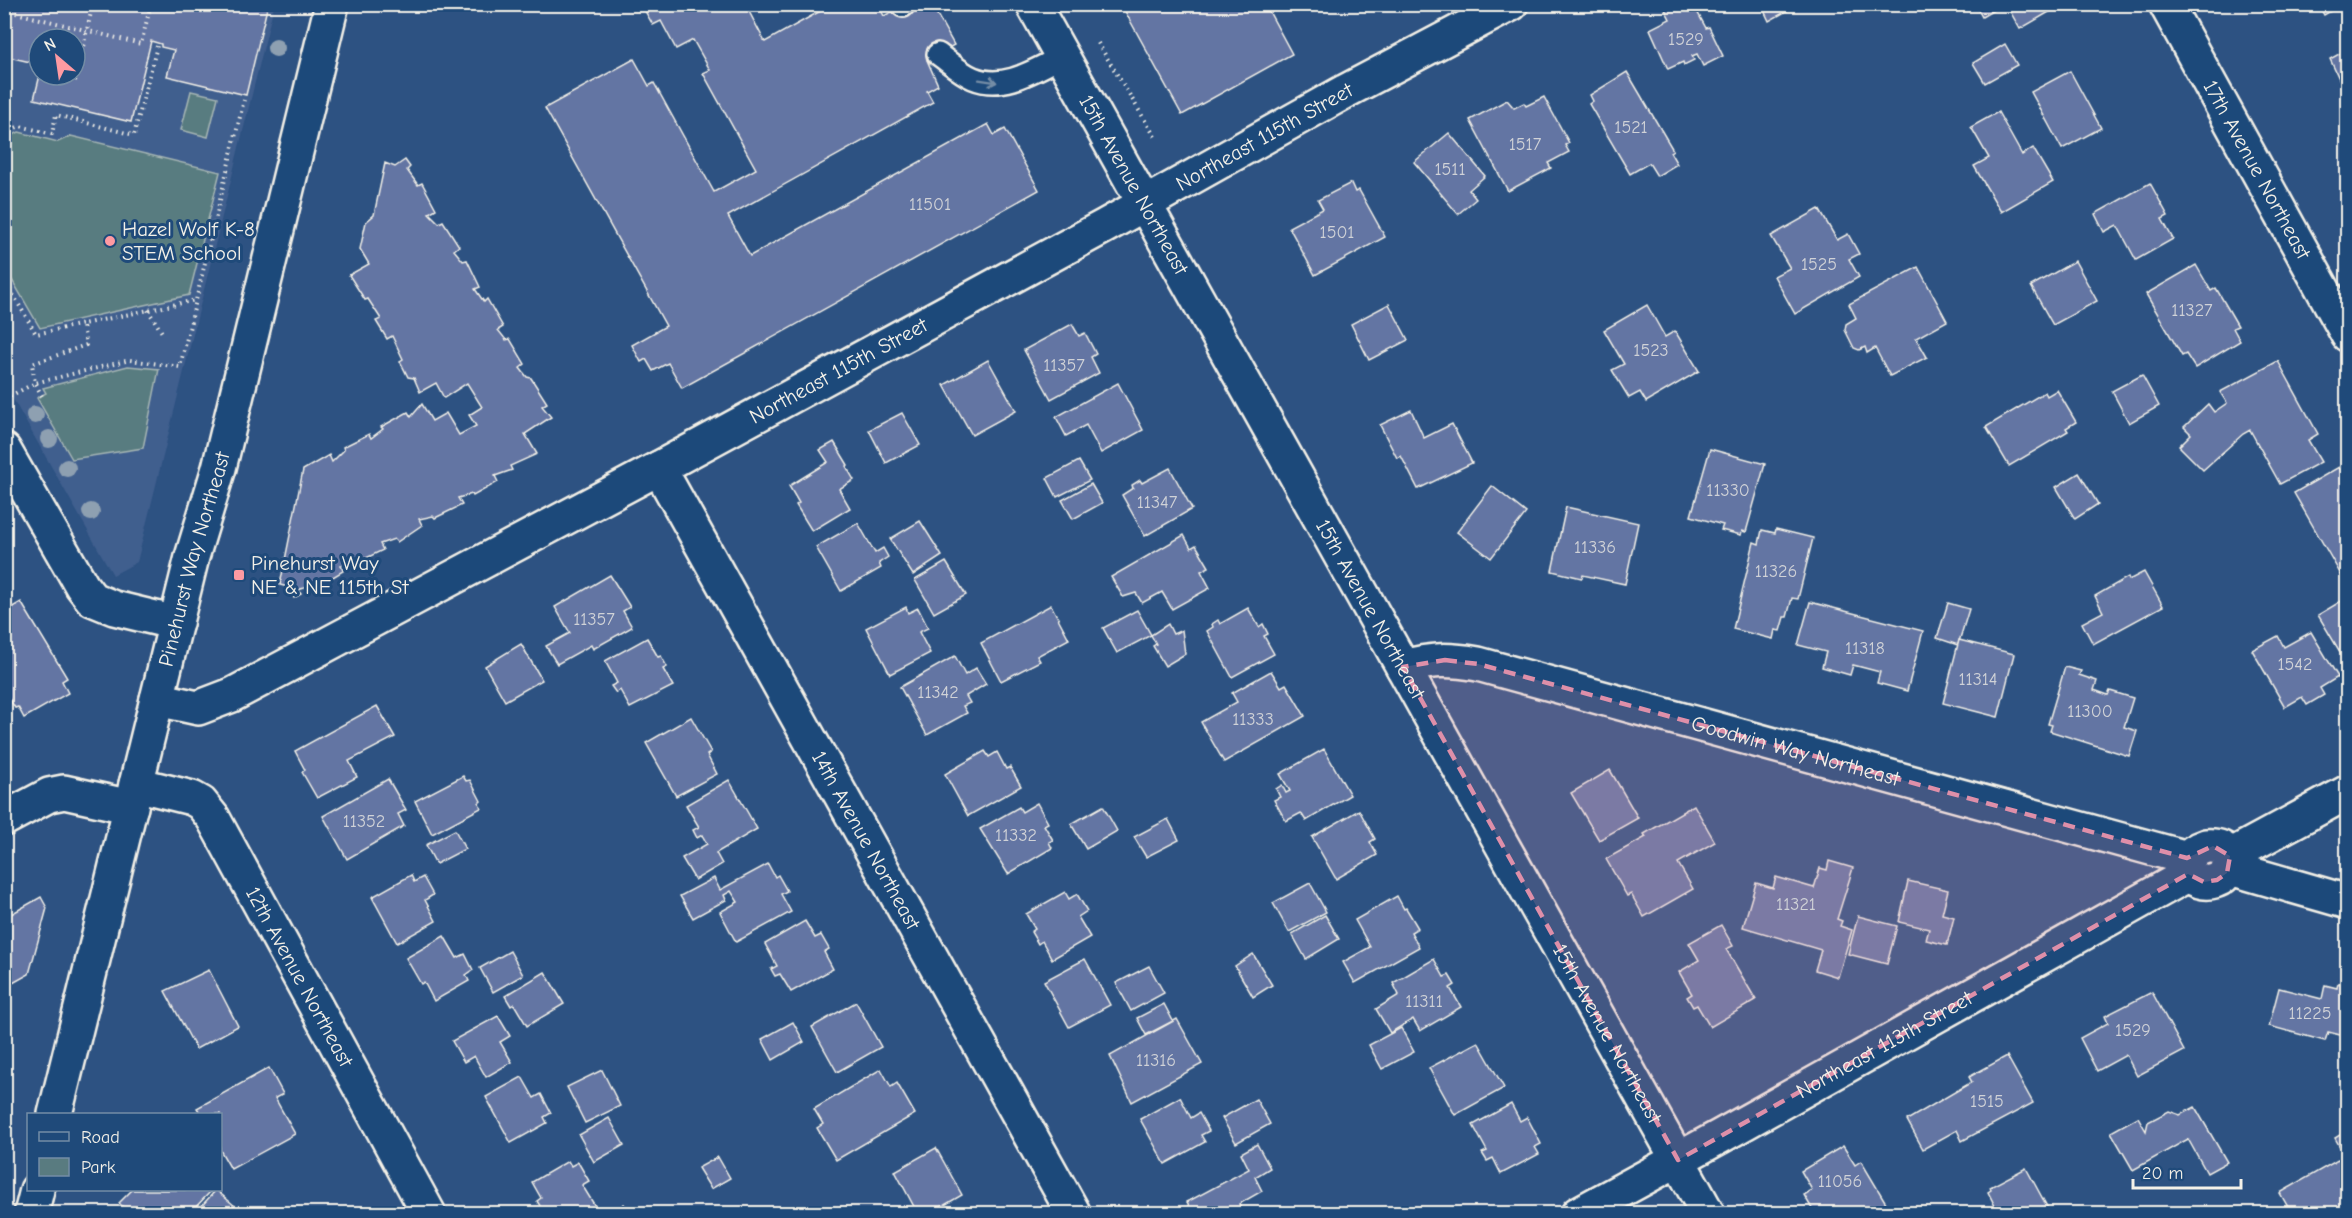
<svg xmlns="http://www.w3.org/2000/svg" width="2352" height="1218" font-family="'Comic Neue',sans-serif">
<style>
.built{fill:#415f8e;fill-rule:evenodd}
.green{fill:#597b80;stroke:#a6b6b4;stroke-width:1.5}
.building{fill:#6374a3;stroke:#f4f1e8;stroke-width:1.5}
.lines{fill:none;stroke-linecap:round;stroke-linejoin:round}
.service-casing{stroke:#f4f1e8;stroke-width:26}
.minor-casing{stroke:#f4f1e8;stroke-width:38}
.tertiary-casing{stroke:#f4f1e8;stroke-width:38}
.secondary-casing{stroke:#f4f1e8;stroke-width:38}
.path{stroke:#f4f1e8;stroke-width:4;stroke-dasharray:1.5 4.5;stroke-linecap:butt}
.service{stroke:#1f4a7a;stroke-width:21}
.minor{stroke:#1f4a7a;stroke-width:33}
.tertiary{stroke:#1f4a7a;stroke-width:33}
.secondary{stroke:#1f4a7a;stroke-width:33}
.tree{fill:#8ea0b1}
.oneway{stroke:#748da6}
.marked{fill:#de8fa9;fill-opacity:0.2;stroke:#de8fa9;stroke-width:4.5;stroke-dasharray:12 8;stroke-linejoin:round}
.poi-dot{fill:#ff9aa2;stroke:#1f4a7a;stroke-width:2}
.labels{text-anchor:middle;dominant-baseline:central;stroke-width:6;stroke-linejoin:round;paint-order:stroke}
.number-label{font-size:18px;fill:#d0d2d7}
.street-label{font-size:21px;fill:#f4f1e8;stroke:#1f4a7a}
.poi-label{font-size:21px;fill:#f4f1e8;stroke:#1f4a7a;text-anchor:start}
</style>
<rect width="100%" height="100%" fill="#2d5282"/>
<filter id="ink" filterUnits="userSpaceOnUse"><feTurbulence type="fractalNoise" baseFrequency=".0167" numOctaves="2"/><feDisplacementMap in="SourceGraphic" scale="12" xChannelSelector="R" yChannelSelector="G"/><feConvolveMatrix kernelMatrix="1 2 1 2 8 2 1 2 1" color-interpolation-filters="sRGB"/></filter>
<g filter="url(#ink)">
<path class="built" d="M4,5H274L137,562L113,575L5,385ZM39,39H75V75H39Z"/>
<g class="green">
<polygon points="191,91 218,97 208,137 181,130"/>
<polygon points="19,132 58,142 71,136 220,172 189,295 40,328 5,268 5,161 11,136"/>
<polygon points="128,366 159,369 143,448 72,459 37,398 46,393 43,388"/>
</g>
<g class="building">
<polygon points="4,4 268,4 246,95 167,76 174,50 161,47 161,44 151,41 131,122 34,99 40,75 75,75 75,39 39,39 39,64 4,56"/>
<polygon points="641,4 745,4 765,42 833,4 878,4 884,16 906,4 931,4 954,45 927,60 938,85 927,91 933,102 728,216 750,256 988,124 994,135 1005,129 1039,190 682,388 668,363 653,371 646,359 641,362 632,345 666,326 545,108 634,59 649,86 654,83 714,192 756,169 703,73 710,70 693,40 676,49 661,21 653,25"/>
<polygon points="1121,4 1265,4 1292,54 1182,115"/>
<polygon points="1669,4 1676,4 1677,8 1684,4 1693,4 1706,28 1709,27 1723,56 1703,66 1697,54 1692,56 1694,60 1684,65 1683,62 1668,69 1650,29 1670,19 1664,7"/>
<polygon points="1761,4 1799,4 1769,21"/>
<polygon points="1975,4 2004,4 1982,17"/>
<polygon points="2006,4 2047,4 2051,11 2020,29"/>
<polygon points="2318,4 2343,4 2324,15"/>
<polygon points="2005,44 2017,65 1985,83 1973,63"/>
<polygon points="2348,49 2348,96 2347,96 2330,59"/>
<polygon points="2070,71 2101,128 2062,149 2031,92"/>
<polygon points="1627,72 1673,150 1670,152 1677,164 1657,176 1649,163 1630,174 1589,104 1593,101 1590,95"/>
<polygon points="1544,97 1569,143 1565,145 1569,152 1548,163 1551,168 1508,191 1470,120 1507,100 1514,108 1524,103 1526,106"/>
<polygon points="1998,112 2022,155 2033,148 2053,182 2001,212 1974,166 1989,158 1971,127"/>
<polygon points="1449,133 1485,176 1469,190 1476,199 1458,214 1414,162"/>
<polygon points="405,160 410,167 407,170 418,185 422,183 436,209 429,213 439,223 443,221 459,246 454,250 463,261 467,260 480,287 475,289 484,302 487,299 503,327 498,330 506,340 510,339 525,364 520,368 527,377 531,378 547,403 542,406 551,417 525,434 537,454 510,466 512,470 495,476 498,482 473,496 472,494 458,498 462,505 435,518 433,516 419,519 422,525 397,542 394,539 380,544 383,550 356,563 355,561 341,565 343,571 318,586 317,584 298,590 301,594 294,598 288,587 280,585 303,470 329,455 332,462 344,450 343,447 369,434 371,438 383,429 381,427 408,412 411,417 422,404 432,421 446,413 459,435 476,426 469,415 482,407 467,383 444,398 436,383 420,392 414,378 408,377 400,361 403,359 392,336 387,339 376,321 381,319 368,299 365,300 349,275 369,264 360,249 366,222 374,215 385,163 395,167"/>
<polygon points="1351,183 1355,192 1359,190 1385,237 1315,275 1289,227 1323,209 1318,200"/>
<polygon points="2150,183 2168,216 2162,219 2173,239 2136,260 2117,225 2104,232 2095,214"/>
<polygon points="1819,209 1837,240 1848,234 1859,254 1849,259 1859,277 1795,314 1774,276 1790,268 1771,236"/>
<polygon points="2075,261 2097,301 2053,325 2031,286"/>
<polygon points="2196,265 2211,291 2216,288 2238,326 2233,328 2240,341 2195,368 2186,354 2182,356 2146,294"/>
<polygon points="1918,267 1947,321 1916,338 1927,357 1890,376 1875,348 1867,353 1865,347 1859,350 1854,348 1845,330 1846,324 1856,318 1849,304"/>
<polygon points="1389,304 1408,340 1369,360 1351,324"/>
<polygon points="1647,305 1665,337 1675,331 1699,371 1646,402 1640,392 1629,398 1612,370 1624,364 1604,330"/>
<polygon points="1072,324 1079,336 1085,333 1096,354 1091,357 1099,373 1051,399 1024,350"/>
<polygon points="988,360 1016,411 972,435 944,385"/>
<polygon points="2278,361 2318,434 2308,440 2321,462 2280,484 2250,430 2243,434 2203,470 2179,446 2191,434 2184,427 2208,404 2214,412 2227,403 2220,392"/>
<polygon points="2142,375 2159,406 2129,423 2112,391"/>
<polygon points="1118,383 1143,430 1101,453 1086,425 1066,436 1056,417"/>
<polygon points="2057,390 2076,422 2066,428 2068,431 2009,466 1986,427 2045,392 2047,396"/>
<polygon points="1411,410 1424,438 1452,424 1472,463 1418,489 1401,456 1397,458 1380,425"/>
<polygon points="902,413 920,445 886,463 869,430"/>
<polygon points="834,442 848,465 846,466 854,480 839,489 850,508 812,531 796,505 799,503 789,486 828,462 820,450"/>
<polygon points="1710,449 1765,464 1746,532 1742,531 1741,535 1721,530 1723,525 1691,516"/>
<polygon points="1079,461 1090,480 1057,497 1047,478"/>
<polygon points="2339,467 2348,481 2348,587 2294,493"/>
<polygon points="1170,468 1192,509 1145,536 1122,495 1133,488 1132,485 1140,480 1142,483"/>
<polygon points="2079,473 2098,504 2075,519 2056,487"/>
<polygon points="1091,484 1102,503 1073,519 1062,500"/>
<polygon points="1492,486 1526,513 1491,558 1457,532"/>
<polygon points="1566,507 1638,523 1625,584 1583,575 1582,578 1552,571"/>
<polygon points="920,521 942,556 913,575 890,539"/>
<polygon points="858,523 875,553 883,548 888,557 879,563 881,568 841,591 816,547"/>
<polygon points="1776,529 1813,538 1798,599 1792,598 1787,617 1784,617 1780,631 1775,630 1773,639 1733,629 1754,542 1759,544 1762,530 1775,533"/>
<polygon points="1184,535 1191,548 1196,545 1209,567 1201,571 1210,588 1172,609 1162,592 1142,603 1136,593 1123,597 1111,577"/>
<polygon points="946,562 966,595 934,613 915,580"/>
<polygon points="2144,572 2163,606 2093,644 2082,623 2103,612 2095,596 2128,577 2129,580"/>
<polygon points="610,575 630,607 623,611 632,627 593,649 591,645 557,664 546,646 570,633 555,607"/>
<polygon points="2348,597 2348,661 2346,662 2318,615"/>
<polygon points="21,602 67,678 62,681 68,693 24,718 18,707 15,708 4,691 4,612"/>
<polygon points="1810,602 1923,631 1907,691 1877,683 1880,672 1853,665 1850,675 1822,667 1826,652 1798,645"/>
<polygon points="1948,603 1969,609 1958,645 1937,638"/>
<polygon points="1051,605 1069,639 1037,656 1040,661 1001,681 981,643"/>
<polygon points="906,607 908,613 918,608 928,628 919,632 930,653 890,674 866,628"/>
<polygon points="1248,608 1259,627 1263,624 1268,634 1264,636 1274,654 1232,677 1207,631 1213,627 1212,624 1218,620 1220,624"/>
<polygon points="1137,610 1151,635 1117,653 1103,628"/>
<polygon points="1168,624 1173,634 1182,630 1185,654 1165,666 1153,646 1156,644 1151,635"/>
<polygon points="2311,632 2338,677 2320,688 2324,695 2307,705 2302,697 2285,707 2252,650 2278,636 2284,647"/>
<polygon points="647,638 658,657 661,656 667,667 663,669 673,686 630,708 620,690 616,693 611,686 617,683 605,661"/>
<polygon points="1959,640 2014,654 1998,717 1943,703"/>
<polygon points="521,644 542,680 505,701 485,666"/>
<polygon points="955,656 965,675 976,668 986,684 966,696 970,703 963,706 967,713 927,735 900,687"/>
<polygon points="2065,667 2081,671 2079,675 2097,681 2094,690 2108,695 2110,691 2133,698 2124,727 2137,731 2129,756 2050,731 2052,725 2048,724"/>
<polygon points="1271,671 1281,687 1286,684 1305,716 1224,762 1201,722 1237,702 1232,693"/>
<polygon points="377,706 395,737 349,761 357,777 317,798 302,772 305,770 295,751"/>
<polygon points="691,717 711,752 707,755 717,774 676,796 646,743"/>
<polygon points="1324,749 1350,795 1306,821 1301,813 1286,821 1274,800 1280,797 1276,789 1282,785 1286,793 1290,791 1280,774"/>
<polygon points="985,751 989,757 997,752 1006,769 1010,767 1021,786 968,816 945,774"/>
<polygon points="1610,770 1638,818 1599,840 1571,793"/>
<polygon points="463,776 466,781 470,780 481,801 479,803 481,808 432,834 415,801"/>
<polygon points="388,779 406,810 398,814 404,826 347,859 323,816"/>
<polygon points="729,780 757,829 716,853 722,864 695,880 682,858 707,844 702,835 697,838 693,830 699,827 686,805"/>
<polygon points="1037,803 1048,823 1044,825 1053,840 1049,842 1052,848 1008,874 980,829 1019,807 1022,812"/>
<polygon points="1694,805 1715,842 1678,863 1693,889 1644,917 1631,894 1627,896 1606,859 1646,837 1644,834"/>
<polygon points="1103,806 1117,831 1086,849 1071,824"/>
<polygon points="1359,810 1375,839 1370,842 1377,855 1336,879 1312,837"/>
<polygon points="1168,819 1179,840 1146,857 1134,837"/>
<polygon points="455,830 465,849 436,864 426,845"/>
<polygon points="1829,861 1853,868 1837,919 1842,921 1840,926 1852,930 1838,977 1815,970 1821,950 1743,927 1756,883 1773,888 1776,877 1814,888 1820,868 1827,870"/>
<polygon points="768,864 775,877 778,875 787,891 781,894 791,912 736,942 720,912 738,902 731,891 724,895 726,900 693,918 680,896 714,878 720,890"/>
<polygon points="411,875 414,882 423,877 433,895 425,900 436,921 397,943 372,897"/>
<polygon points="1908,881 1948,890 1942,914 1954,917 1947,945 1926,940 1929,929 1899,922"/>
<polygon points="1310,883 1326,912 1289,932 1273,903"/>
<polygon points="1065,892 1069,899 1077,894 1087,911 1078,917 1090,937 1052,959 1042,941 1038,944 1031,932 1035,929 1026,914"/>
<polygon points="1397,896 1404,909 1406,908 1418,928 1411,932 1419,947 1355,983 1343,962 1370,947 1355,920"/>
<polygon points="41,897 47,908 29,974 4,988 4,918"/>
<polygon points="1325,915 1339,939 1306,959 1292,934"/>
<polygon points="1858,916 1897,926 1887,964 1848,954"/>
<polygon points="805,921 815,938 821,935 829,949 824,952 833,969 791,992 780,974 775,976 771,969 777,966 765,944"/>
<polygon points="1721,925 1733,946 1726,949 1756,1000 1710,1027 1697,1005 1693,1007 1687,997 1692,994 1679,972 1699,960 1689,943"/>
<polygon points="444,936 457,958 465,954 473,970 466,975 469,981 434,1001 424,982 421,984 406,958"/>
<polygon points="510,951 523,975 493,992 480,968"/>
<polygon points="1253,954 1272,985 1253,997 1235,966"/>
<polygon points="1085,959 1110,1005 1069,1027 1044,981"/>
<polygon points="1434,959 1444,977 1449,975 1455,985 1450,988 1461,1007 1420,1031 1413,1019 1390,1033 1376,1009 1399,995 1393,983"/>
<polygon points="1149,966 1164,993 1131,1011 1116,983"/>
<polygon points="209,970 238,1026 196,1049 165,991"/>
<polygon points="545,972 564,1004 527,1026 514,1004 511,1006 505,996"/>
<polygon points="2338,983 2348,986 2348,1037 2328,1032 2325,1041 2269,1026 2279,988 2322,999 2325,985 2337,988"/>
<polygon points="2152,992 2184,1051 2137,1076 2126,1055 2097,1071 2080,1038 2108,1023 2105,1016"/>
<polygon points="856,1002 881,1047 837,1072 812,1027"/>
<polygon points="1164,1004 1173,1021 1146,1035 1137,1018"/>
<polygon points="498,1016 510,1036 500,1042 512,1062 486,1077 474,1056 464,1062 452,1041"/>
<polygon points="1177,1019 1202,1064 1132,1102 1110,1056"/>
<polygon points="793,1022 804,1042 773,1060 762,1039"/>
<polygon points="1401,1028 1414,1052 1382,1069 1369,1045"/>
<polygon points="1478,1042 1504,1088 1455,1115 1429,1068"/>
<polygon points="2007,1056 2033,1103 1962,1141 1957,1130 1923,1149 1907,1120 1972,1082 1969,1077"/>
<polygon points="269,1068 283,1094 275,1098 295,1134 231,1169 220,1150 220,1114 201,1114 197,1108"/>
<polygon points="881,1069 891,1087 897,1083 915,1114 836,1160 817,1128 823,1124 814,1109"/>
<polygon points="602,1070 620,1106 585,1123 567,1087"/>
<polygon points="522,1077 534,1098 541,1094 551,1113 544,1117 547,1123 511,1143 486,1097"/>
<polygon points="1180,1097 1191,1118 1199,1113 1209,1131 1201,1135 1205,1142 1165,1164 1140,1119"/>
<polygon points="1256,1099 1270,1124 1236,1143 1222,1118"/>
<polygon points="1511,1104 1520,1121 1527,1117 1541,1144 1535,1147 1539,1154 1501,1174 1493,1158 1487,1161 1482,1153 1487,1151 1473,1125"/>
<polygon points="2195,1107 2227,1162 2207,1173 2188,1139 2133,1170 2111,1132 2138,1117 2146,1131 2148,1122 2169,1111 2180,1115"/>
<polygon points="609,1118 624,1145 594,1162 579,1135"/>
<polygon points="2348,1130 2348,1214 2292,1214 2280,1193 2345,1156 2335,1138"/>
<polygon points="1257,1144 1270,1168 1255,1177 1262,1191 1239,1204 1244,1214 1194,1214 1187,1202 1249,1169 1241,1153"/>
<polygon points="1843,1146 1855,1165 1861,1161 1889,1208 1880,1214 1815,1214 1804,1195 1812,1190 1801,1171"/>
<polygon points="936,1148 962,1195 929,1214 918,1214 895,1171"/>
<polygon points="718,1157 730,1178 711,1189 698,1168"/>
<polygon points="568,1161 571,1166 578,1162 589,1181 582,1185 595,1206 582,1214 549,1214 547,1210 543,1211 537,1201 541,1198 532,1182"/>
<polygon points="2026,1168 2051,1214 1999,1214 1988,1192 1991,1190 1990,1187"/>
<polygon points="132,1190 212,1190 189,1214 130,1214 119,1203"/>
<polygon points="216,1190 235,1206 228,1214 198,1214 196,1212"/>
<polygon points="624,1204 630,1214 608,1214"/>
</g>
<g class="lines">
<g class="service-casing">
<g id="service">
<polyline points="902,4 903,6"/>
<path d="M938,54C949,62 961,73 973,78C1004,91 1035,70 1063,56"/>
</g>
</g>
<g class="minor-casing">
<g id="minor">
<path id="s1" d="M2166,4L2348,335"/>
<polyline points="4,450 82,586 92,599 114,608 176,623"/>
<path id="s2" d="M659,468L1074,1214"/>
<path id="s3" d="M1403,667C1432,659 1449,659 1478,664L2187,858"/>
<path id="s4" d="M157,699L198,708L232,695L659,468L1105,226L1346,91L1511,4"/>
<path id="s5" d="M136,784L192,798L201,803L213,818L429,1214"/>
<polyline points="4,819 49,795 64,792 131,807"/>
<path d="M2206,846C2250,843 2227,899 2191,877C2178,862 2191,851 2206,846Z"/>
<polyline points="2230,856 2348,792"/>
<polyline points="2230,868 2348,902"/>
<path id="s6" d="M1578,1214L1721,1136L2189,874"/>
</g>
</g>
<g class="tertiary-casing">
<g id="tertiary">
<path id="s7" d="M1033,4L1708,1214"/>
</g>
</g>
<g class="secondary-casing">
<g id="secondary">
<path id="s8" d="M55,1114L192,557L219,468L332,4"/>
<polyline points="31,1214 37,1190"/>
</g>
</g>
<g class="path">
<polyline points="4,10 141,44 151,4"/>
<polyline points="1098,43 1157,140"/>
<polyline points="75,81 93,4"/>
<polyline points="4,139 6,132 20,126 52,134 56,115 134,135 157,46"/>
<polyline points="4,279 36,334 196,300"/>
<polyline points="148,310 163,334"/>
<polyline points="10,396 35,383 130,360 180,367 244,100"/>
<polyline points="42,396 35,383 32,364 86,345 83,325"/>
</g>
<use href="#service" class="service"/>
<use href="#minor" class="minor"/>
<use href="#tertiary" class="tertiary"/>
<use href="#secondary" class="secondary"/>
</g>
<g class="tree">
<circle cx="276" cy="48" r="9"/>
<circle cx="35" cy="415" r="9"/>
<circle cx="49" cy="439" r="9"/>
<circle cx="67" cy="468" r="9"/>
<circle cx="91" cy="512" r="9"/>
</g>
<defs><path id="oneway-shaft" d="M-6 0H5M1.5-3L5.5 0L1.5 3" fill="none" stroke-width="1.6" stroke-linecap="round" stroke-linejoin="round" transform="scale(1.5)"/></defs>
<use class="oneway" href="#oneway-shaft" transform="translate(988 81) rotate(9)"/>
</g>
<path class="marked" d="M1445,660L1478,664L2187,858L2213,846L2230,856L2227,873L2217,880L2204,882L2188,874L1678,1160L1403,667Z"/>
<g class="poi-dot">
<circle cx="110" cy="241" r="6"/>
<rect x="233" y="569" width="12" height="12" rx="3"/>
</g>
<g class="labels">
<g class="number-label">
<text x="1686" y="39">1529</text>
<text x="1631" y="127">1521</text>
<text x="1525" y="144">1517</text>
<text x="1450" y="169">1511</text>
<text x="930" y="204">11501</text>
<text x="1337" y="232">1501</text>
<text x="1819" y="264">1525</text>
<text x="2192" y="310">11327</text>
<text x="1651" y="350">1523</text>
<text x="1064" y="365">11357</text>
<text x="1728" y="490">11330</text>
<text x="1157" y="502">11347</text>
<text x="1595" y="547">11336</text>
<text x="1776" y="571">11326</text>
<text x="594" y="619">11357</text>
<text x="1865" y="648">11318</text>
<text x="2295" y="664">1542</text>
<text x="1978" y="679">11314</text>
<text x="938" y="692">11342</text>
<text x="2090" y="711">11300</text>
<text x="1253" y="719">11333</text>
<text x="364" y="821">11352</text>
<text x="1016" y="835">11332</text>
<text x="1796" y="904">11321</text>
<text x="1424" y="1001">11311</text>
<text x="2310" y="1013">11225</text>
<text x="2133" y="1030">1529</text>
<text x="1156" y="1060">11316</text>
<text x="1987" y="1101">1515</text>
<text x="1840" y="1181">11056</text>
</g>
<g class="street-label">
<text stroke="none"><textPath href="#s4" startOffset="1252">Northeast 115th Street</textPath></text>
<text stroke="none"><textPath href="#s1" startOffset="189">17th Avenue Northeast</textPath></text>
<text stroke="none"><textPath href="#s7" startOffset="207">15th Avenue Northeast</textPath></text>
<text stroke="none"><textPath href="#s4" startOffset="766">Northeast 115th Street</textPath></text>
<text stroke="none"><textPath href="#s8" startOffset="572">Pinehurst Way Northeast</textPath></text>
<text stroke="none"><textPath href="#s7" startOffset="693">15th Avenue Northeast</textPath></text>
<text stroke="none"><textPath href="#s3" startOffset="405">Goodwin Way Northeast</textPath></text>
<text stroke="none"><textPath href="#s2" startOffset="426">14th Avenue Northeast</textPath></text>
<text stroke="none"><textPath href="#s5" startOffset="268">12th Avenue Northeast</textPath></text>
<text stroke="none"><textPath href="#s7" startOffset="1179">15th Avenue Northeast</textPath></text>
<text stroke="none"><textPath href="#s6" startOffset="350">Northeast 113th Street</textPath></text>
</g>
<g class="poi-label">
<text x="122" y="229">Hazel Wolf K-8<tspan x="122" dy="24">STEM School</tspan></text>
<text x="251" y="563">Pinehurst Way<tspan x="251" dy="24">NE &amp; NE 115th St</tspan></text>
</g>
</g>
<rect width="2352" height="1218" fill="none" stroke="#1f4a7a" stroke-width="24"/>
<rect x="12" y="12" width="2328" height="1194" fill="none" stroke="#f4f1e8" stroke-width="2" filter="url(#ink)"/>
<rect x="27" y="1113" width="195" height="78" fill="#1f4a7a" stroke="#748da6" stroke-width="1.5"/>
<rect x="39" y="1132" width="30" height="9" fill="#1f4a7a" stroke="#748da6" stroke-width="1.5"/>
<text x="81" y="1143" font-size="18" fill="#f4f1e8">Road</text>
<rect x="39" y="1158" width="30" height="18" fill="#597b80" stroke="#748da6" stroke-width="1.5"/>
<text x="81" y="1173" font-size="18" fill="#f4f1e8">Park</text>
<g transform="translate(57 57) rotate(331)"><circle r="28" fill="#1f4a7a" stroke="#748da6" stroke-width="1.5"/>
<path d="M0-4.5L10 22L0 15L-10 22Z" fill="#ff9aa2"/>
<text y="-9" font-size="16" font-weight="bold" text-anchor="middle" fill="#f4f1e8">N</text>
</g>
<path d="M2133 1179v9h108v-9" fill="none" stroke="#f4f1e8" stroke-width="3"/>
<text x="2142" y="1179" font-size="18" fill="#f4f1e8" stroke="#1f4a7a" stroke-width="4.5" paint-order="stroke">20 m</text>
</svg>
